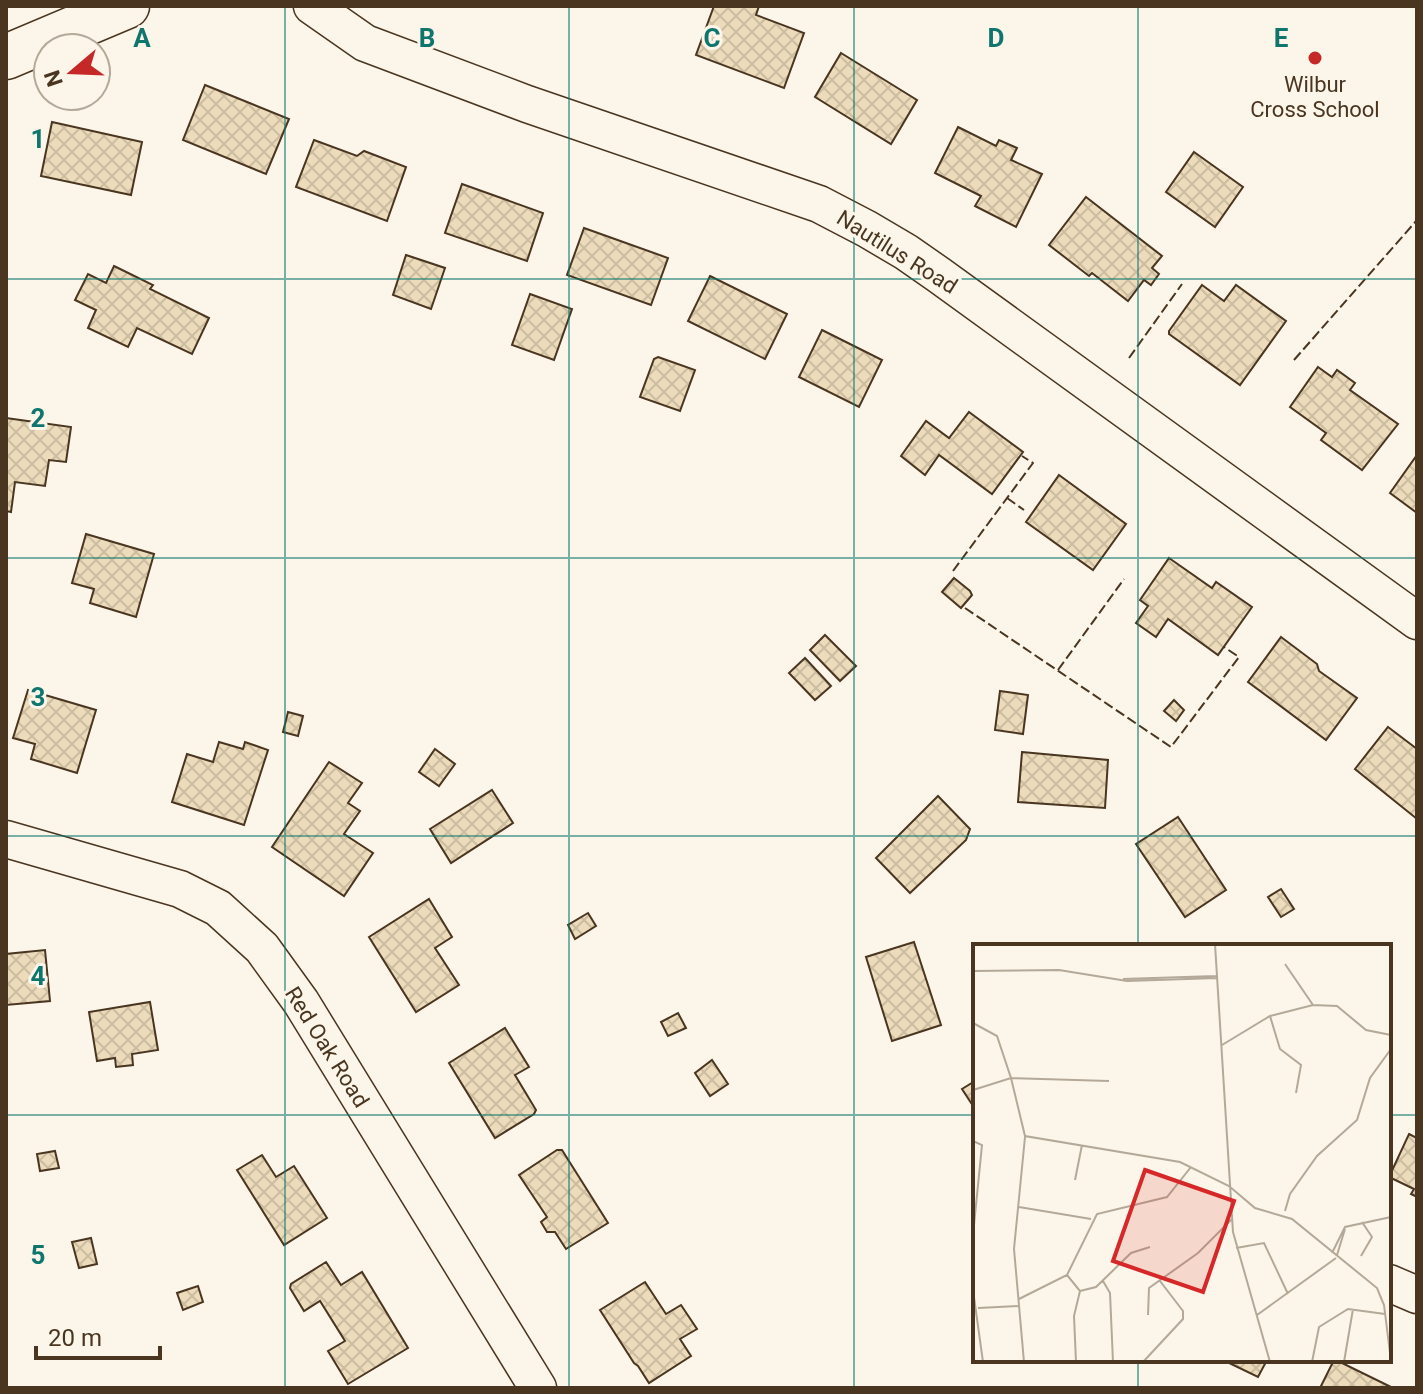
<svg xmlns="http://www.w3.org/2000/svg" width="1423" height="1394" font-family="Roboto,sans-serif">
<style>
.building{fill:url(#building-cross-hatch);stroke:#4a3520;stroke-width:2}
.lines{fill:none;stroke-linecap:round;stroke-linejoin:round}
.minor-casing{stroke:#4a3520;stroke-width:39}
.secondary-casing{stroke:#4a3520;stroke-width:47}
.minor{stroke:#fbf6e9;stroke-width:36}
.secondary{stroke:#fbf6e9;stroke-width:44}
.fence{stroke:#4a3520;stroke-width:2;stroke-dasharray:10 4;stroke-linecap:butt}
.grid{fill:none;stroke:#0f766e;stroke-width:2;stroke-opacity:0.55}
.poi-dot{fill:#c62828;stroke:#fbf6e9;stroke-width:3}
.labels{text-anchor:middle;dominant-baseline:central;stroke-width:6;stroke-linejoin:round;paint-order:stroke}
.poi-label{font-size:22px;fill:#4a3520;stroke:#fbf6e9}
.street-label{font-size:22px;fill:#4a3520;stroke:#fbf6e9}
.inset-road{fill:none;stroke:#b4a999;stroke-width:2}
.view{fill:#d62828;fill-opacity:0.15;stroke:#d62828;stroke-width:4}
.inset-edge{fill:none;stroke:#4a3520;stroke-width:4}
.grid-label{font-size:26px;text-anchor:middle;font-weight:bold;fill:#0f766e;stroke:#fbf6e9;stroke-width:6;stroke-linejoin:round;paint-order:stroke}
</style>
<defs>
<pattern id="building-cross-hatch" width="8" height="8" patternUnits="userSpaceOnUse" patternTransform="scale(2)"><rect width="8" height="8" fill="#ecdcbc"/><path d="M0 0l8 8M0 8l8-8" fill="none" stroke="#ccbda1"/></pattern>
</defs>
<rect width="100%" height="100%" fill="#fbf6e9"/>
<g class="building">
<polygon points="714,6 759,6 756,15 804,33 784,88 696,55"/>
<polygon points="841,53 917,100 891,144 815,97"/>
<polygon points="205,85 289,119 266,174 183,140"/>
<polygon points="52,122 142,142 131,195 41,176"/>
<polygon points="958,127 996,146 999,140 1017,148 1011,160 1042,174 1016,227 975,206 981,196 935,173"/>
<polygon points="314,140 357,156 364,151 406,167 387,221 296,187"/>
<polygon points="1194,152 1243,187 1215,227 1166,192"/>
<polygon points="462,184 543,213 527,261 445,233"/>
<polygon points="1086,197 1162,256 1152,268 1159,274 1151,285 1144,280 1128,301 1092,273 1089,276 1049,245"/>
<polygon points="584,228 668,258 651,305 567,275"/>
<polygon points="406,255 445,268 431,309 393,295"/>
<polygon points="114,266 153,285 150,289 209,318 192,354 137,328 128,347 88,328 96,310 75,300 88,274 106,283"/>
<polygon points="710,276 787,314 765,359 688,321"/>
<polygon points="1202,285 1224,301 1236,285 1286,321 1240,385 1169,334 1169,331"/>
<polygon points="530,294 572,309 554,360 512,345"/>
<polygon points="822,330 882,360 859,407 799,377"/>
<polygon points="658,357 695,370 680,411 640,397 654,359"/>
<polygon points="1318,367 1332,377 1337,370 1355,383 1350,390 1398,424 1362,470 1321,440 1326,433 1290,407"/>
<polygon points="969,412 1023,452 992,494 939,455 925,475 901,456 926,421 949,438"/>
<polygon points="6,418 71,427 66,462 49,460 45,486 15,482 11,512 6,511"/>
<polygon points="1417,455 1417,513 1390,493"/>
<polygon points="1059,475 1126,524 1093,570 1026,522"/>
<polygon points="86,534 154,554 136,617 90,603 94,589 72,583"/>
<polygon points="1169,558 1212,588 1216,582 1252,607 1218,655 1168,619 1156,637 1136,623 1148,606 1140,600"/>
<polygon points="954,578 970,591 972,595 961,608 942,592"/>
<polygon points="825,635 856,666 840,681 810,650"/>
<polygon points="1281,637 1317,664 1319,671 1357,698 1326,740 1248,682"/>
<polygon points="805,658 831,686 815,700 789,673"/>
<polygon points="28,690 96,710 77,773 31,759 35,744 13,738"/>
<polygon points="1000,691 1028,695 1023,734 995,730"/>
<polygon points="1174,700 1184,710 1176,721 1164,711"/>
<polygon points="288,712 303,716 298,736 283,732"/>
<polygon points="1388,727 1417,749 1417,819 1355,769"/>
<polygon points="219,742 243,749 245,742 268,750 244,825 172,802 187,754 213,762"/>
<polygon points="435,749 455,764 439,786 419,772"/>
<polygon points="1022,752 1108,760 1105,808 1018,802"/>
<polygon points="329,762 362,783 348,803 360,811 344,834 373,853 344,896 272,847"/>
<polygon points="492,790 513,823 451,863 430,829"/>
<polygon points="938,796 970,829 966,840 910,893 876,858"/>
<polygon points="1178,817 1226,890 1185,917 1136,844"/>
<polygon points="1281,889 1294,909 1281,917 1268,897"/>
<polygon points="429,899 452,937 435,948 459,985 416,1012 369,937"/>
<polygon points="588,913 596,926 575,939 568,925"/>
<polygon points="914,942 941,1025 892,1041 866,957"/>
<polygon points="45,950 50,1001 6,1005 6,954"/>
<polygon points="150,1002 158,1050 132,1054 133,1065 116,1067 115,1058 97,1061 89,1012"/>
<polygon points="678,1013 686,1028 668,1036 661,1022"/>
<polygon points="505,1028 529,1067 515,1075 536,1110 534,1114 495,1138 449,1063"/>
<polygon points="712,1060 728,1084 710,1096 695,1073"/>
<polygon points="975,1081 975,1109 962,1089"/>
<polygon points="1409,1134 1417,1138 1417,1197 1411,1194 1414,1189 1389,1177"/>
<polygon points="557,1150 562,1150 608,1223 566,1249 555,1232 547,1232 541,1222 547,1217 519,1175"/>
<polygon points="55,1151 59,1168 40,1171 37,1154"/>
<polygon points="262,1155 276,1177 294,1166 327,1218 284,1245 237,1170"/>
<polygon points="91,1238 97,1264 79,1268 72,1242"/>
<polygon points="326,1262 341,1285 362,1272 408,1348 348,1384 328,1351 345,1341 320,1301 304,1311 290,1288 291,1284"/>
<polygon points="645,1282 666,1314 681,1305 697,1329 680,1339 691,1356 649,1383 638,1366 634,1363 600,1310"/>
<polygon points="198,1286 203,1302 183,1310 177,1293"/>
<polygon points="1223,1360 1267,1360 1258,1377"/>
<polygon points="1334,1360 1336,1360 1393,1388 1320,1388"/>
</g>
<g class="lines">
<g class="minor-casing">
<g id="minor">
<polyline points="312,6 365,43 527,104 819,204 867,229 906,252 939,275 1417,621"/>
<polyline points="6,839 180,889 218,908 262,948 301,1002 538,1388"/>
<polyline points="1389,1283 1417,1295"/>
</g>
</g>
<g class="secondary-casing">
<polyline id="secondary" points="6,57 127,6"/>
</g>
<use href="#minor" class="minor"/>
<use href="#secondary" class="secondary"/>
<g class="fence">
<polyline points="1129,358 1182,284"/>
<polyline points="1294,360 1417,220"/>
<polyline points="1007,498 1024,510"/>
<polyline points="953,571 1033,463 1022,456"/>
<polyline points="965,608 1171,747 1239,657 1224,647"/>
<polyline points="1058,670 1124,579"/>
</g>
</g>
<path class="grid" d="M285,6V1388M569,6V1388M854,6V1388M1138,6V946M6,279H1417M6,558H1417M6,836H1417M6,1115H975M1389,1115H1417M1138,1360V1388"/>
<circle class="poi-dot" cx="1315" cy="58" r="8"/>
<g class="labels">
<g class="poi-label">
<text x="1315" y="84">Wilbur<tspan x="1315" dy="25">Cross School</tspan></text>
</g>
<g class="street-label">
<text transform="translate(897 252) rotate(32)">Nautilus Road</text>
<text transform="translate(327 1047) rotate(58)">Red Oak Road</text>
</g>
</g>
<g transform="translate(973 944)">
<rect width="418" height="418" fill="#fbf6e9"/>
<path class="inset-road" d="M242,0L260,288L297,418M312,20L340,61M0,27L86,26L154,37L244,34M150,35L243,32M297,72L307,105L328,121L323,149M0,79L24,92L38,134L136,137M249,101L297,72L340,61L364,62L393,86L418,91M0,146L38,134L52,192L207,218L256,242L282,264L319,275L404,344L411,361L418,417M0,197L9,201L0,291M102,236L109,201M46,263L118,275M312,267L317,250L344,212L384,176L397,134L418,105M263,304L291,299L315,350M359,309L372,283L418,273M364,311L372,285M388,312L399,293L389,278M94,331L107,347L101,372L103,418M130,337L137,349L140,418M0,346L10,418M107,347L123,343L158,309L177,303M46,355L94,331L124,270L194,253L218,223M5,364L46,362M175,371L176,344L225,309L259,275M284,371L363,314M51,418L41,305L52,193M170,418L210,375V367L187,337M339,418L346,383L375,365L412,370M371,418L380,365"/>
<path class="view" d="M172,226L261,257L230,348L140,317Z"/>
<rect width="418" height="418" class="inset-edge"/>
</g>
<g class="grid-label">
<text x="142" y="47">A</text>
<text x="427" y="47">B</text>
<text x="712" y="47">C</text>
<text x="996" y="47">D</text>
<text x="1281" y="47">E</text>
<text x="38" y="148">1</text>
<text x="38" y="427">2</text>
<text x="38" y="706">3</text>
<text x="38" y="985">4</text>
<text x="38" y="1264">5</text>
</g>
<rect width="1423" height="1394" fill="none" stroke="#4a3520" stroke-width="16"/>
<g transform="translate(72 72) rotate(251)"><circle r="38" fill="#fbf6e9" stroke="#b4a999" stroke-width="2"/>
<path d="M0-6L14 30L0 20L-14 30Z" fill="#c62828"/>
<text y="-12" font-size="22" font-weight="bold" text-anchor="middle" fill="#4a3520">N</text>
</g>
<path d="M36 1346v12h124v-12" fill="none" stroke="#4a3520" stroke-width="4"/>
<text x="48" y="1346" font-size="24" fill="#4a3520" stroke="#fbf6e9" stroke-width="6" paint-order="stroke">20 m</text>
</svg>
